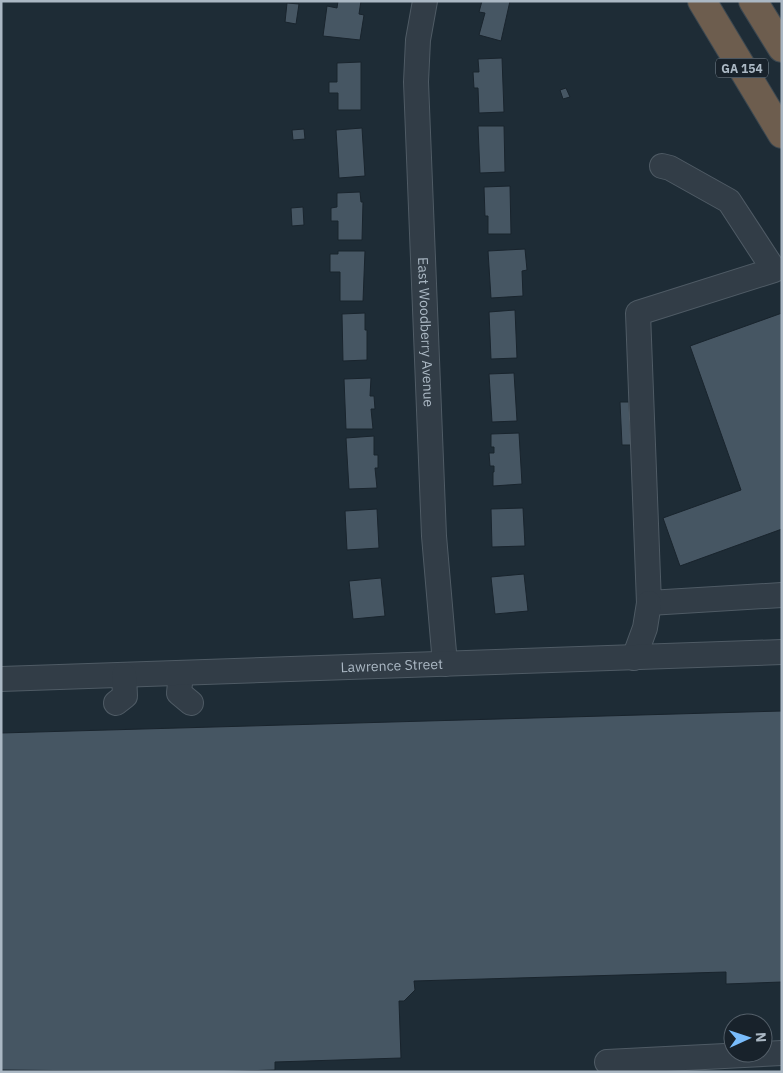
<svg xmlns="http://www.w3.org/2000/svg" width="783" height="1073" font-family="'IBM Plex Sans',sans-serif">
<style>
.building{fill:#465663;stroke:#19242d}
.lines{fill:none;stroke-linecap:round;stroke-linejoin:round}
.minor-casing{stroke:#4f5b65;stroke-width:26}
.highway-casing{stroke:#3c4851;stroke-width:30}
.minor{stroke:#323d47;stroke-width:24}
.highway{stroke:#6d5d4e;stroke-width:28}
.labels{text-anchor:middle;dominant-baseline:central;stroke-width:4;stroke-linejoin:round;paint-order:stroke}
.shield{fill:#18222b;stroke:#7f8b96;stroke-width:1}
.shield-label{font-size:12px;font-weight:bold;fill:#abb8c4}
.street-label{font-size:14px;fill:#abb8c4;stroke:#18222b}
</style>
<rect width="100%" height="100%" fill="#1e2c36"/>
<g class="building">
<polygon points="338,1 361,1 359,14 364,15 360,40 323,36 327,6 337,8"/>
<polygon points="482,1 510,1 501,41 479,35 485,13 479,12"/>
<polygon points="287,3 299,4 296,24 285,22"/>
<polygon points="502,58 504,112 479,113 478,88 474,88 473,72 479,72 478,59"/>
<polygon points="361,62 361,110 338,110 338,93 329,93 329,82 337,82 337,63"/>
<polygon points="566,88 570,97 563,99 560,90"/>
<polygon points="478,126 504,126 505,172 480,173"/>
<polygon points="362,128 365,176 339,178 336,130"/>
<polygon points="304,129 305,139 293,140 292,130"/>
<polygon points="510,186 511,234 488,234 488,216 485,216 484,187"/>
<polygon points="360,192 361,202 363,202 362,240 338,240 338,221 331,221 331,208 337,207 337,193"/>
<polygon points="303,207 304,225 292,226 291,208"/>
<polygon points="525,249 527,270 522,271 523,296 491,298 488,251"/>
<polygon points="338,251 365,251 363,301 340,301 340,272 330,272 330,254 338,254"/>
<polygon points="515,310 517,358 491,359 489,312"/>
<polygon points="365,313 365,330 367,330 367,360 343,361 342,314"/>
<polygon points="782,313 782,529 680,566 663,518 741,490 690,346"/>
<polygon points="514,373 517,421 492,422 489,374"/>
<polygon points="371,378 370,396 374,396 375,409 371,409 373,429 346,429 344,379"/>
<polygon points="620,402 629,402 631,445 622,445"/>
<polygon points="519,433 522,484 493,486 493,472 494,472 494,466 490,466 489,453 494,453 494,447 491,447 491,434"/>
<polygon points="374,436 374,455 378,455 378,468 375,468 377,488 349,489 346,438"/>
<polygon points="523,508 525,546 492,547 491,509"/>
<polygon points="377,509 379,548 347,550 345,511"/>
<polygon points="524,574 528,611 495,614 491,577"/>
<polygon points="381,578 385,616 353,619 349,581"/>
<polygon points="782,711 782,982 726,984 726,972 414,981 415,990 404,1001 399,1001 401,1058 275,1062 275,1070 208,1072 1,1070 1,733"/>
</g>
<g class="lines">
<g class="minor-casing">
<g id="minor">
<path id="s1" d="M425,1L418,40L416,82L434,536L445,664"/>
<polyline points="662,166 670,168 729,201 774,270 638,313 649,603 782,595"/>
<polyline points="634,658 645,628 649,603"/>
<polyline points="181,673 179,693 191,703"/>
<path id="s2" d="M1,679L782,652"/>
<polyline points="116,703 125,696 124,675"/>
<polyline points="607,1062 782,1053"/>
</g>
</g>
<g class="highway-casing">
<g id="highway">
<polyline points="702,1 782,134"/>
<polyline points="753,1 782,48"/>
</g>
</g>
<use href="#minor" class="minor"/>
<use href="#highway" class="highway"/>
</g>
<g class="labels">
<rect class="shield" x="716" y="58.5" width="52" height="19" rx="4"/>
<g class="shield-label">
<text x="742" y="68">GA 154</text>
</g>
<g class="street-label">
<text stroke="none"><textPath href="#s1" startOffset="332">East Woodberry Avenue</textPath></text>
<text stroke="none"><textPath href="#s2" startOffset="391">Lawrence Street</textPath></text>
</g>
</g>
<rect width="783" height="1073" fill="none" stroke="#abb8c4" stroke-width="5"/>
<g transform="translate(748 1038) rotate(87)"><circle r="24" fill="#18222b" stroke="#535e68"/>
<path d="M0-4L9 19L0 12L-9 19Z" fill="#79bcfb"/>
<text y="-8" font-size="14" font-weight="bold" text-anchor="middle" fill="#abb8c4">N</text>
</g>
</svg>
